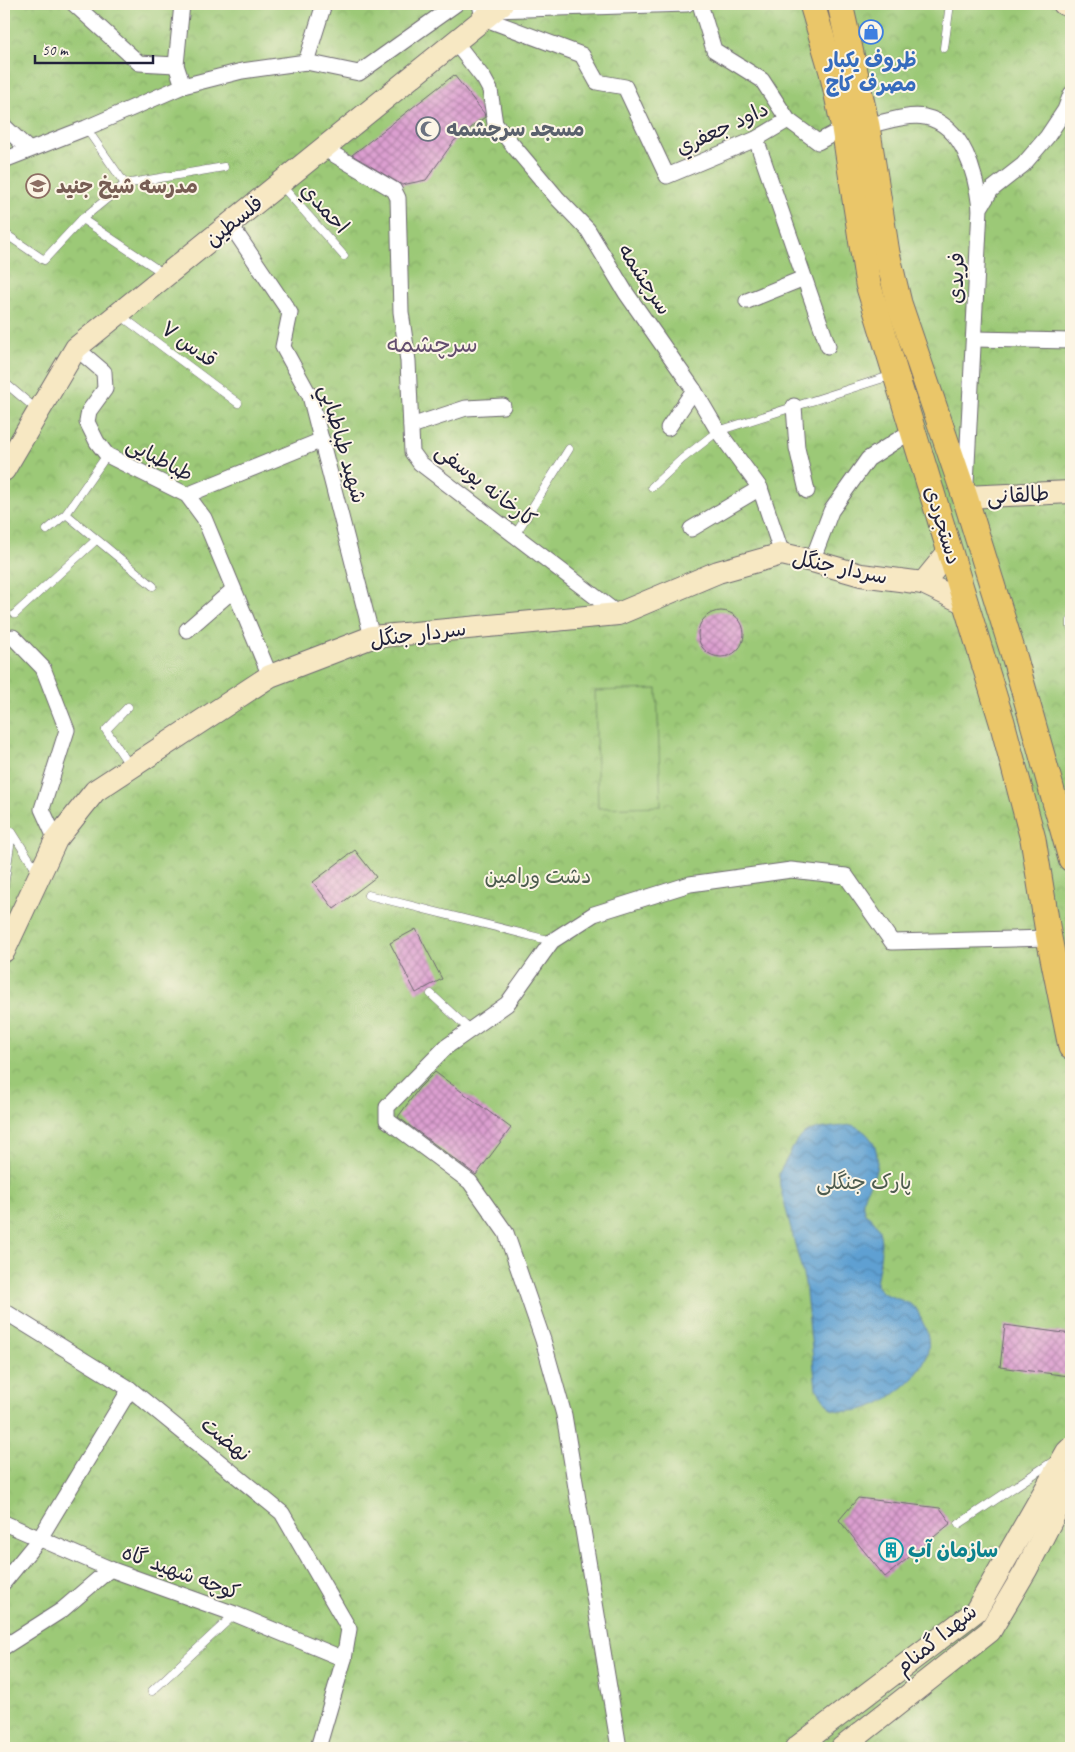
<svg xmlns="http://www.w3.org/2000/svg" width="1075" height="1752" font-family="Caveat,'Playpen Sans Arabic',sans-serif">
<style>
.park{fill:url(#park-crowns);stroke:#5f7659}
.pitch{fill:#9cc977;stroke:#5f7659}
.water{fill:url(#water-waves);stroke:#406186}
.building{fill:url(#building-cross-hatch)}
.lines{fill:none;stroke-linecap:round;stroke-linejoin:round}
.lane-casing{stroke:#6d6870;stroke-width:9}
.street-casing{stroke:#6d6870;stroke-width:17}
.secondary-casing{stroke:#6d6870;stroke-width:24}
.primary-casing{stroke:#6d6870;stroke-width:27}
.lane{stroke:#fff;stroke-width:8}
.street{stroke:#fff;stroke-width:15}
.secondary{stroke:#f7e8c3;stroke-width:22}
.primary{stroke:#eac669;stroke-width:25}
.labels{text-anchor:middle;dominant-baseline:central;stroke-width:4;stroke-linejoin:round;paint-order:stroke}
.shop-label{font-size:21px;font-weight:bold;fill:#366cbe;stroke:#fcf5e5}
.street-label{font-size:21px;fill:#22223b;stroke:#fcf5e5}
.worship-label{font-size:21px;font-weight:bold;fill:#5b616d;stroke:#fcf5e5;text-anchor:start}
.education-label{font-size:21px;font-weight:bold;fill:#785e54;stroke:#fcf5e5;text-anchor:start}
.park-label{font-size:21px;fill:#4d5c50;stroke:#fcf5e5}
.culture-label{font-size:21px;font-weight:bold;fill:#0d838f;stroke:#fcf5e5;text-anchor:start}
.quarter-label{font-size:24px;fill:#634e6f;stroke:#fcf5e5}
</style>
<defs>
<pattern id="park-crowns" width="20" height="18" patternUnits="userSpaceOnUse" patternTransform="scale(1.25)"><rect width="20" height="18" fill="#9cc977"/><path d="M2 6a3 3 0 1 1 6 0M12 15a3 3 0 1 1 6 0" fill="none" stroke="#86ac68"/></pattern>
<pattern id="water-waves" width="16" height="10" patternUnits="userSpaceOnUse" patternTransform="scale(1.25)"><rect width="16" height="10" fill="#5ea0d2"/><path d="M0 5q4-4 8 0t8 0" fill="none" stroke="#4d82ac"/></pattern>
<pattern id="building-cross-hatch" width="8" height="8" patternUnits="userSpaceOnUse" patternTransform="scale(1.25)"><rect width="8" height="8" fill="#dc9fd0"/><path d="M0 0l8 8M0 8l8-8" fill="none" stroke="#b281aa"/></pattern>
</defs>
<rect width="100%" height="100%" fill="#fcf5e5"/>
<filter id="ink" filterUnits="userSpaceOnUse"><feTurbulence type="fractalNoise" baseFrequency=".02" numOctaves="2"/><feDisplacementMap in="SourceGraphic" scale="10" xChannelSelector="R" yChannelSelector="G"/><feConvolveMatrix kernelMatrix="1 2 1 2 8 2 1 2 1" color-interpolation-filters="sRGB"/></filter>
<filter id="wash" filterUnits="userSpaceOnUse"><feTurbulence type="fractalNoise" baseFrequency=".0096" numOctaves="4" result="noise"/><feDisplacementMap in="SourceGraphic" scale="20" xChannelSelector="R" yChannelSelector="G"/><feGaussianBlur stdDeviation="1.12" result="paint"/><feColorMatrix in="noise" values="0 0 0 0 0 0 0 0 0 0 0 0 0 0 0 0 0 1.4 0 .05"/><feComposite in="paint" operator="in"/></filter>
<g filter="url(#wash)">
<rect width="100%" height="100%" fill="#f9e9d3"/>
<rect class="park" x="4" y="4" width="1067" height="1744"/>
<polygon class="pitch" points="657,689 661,806 598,808 595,691"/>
<path class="water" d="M852,1125C872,1132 882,1152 875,1173C870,1187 858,1197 865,1213C890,1228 879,1261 876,1285C882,1297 901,1298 912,1305C917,1308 920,1316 922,1321C940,1353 918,1377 893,1395C876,1408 852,1415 831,1409L816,1388L805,1283L780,1186L779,1173L796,1142L805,1133L817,1129Z"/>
<g id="blocks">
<g class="building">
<polygon points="454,75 484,113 485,117 454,141 426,180 402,185 352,155"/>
<circle cx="721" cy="634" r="23"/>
<polygon points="355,850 376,877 334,909 313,882"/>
<polygon points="416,929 442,979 416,993 390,943"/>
<polygon points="435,1072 511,1128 476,1175 398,1117 419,1088"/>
<polygon points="1005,1325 1071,1334 1069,1376 1000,1367"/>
<polygon points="858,1498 940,1508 951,1523 885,1577 839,1520"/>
</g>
</g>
</g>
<g filter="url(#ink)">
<use href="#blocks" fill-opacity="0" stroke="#6d6870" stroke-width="1"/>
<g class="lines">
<g class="lane-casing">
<g id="lane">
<polyline points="944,48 950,4"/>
<polyline points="125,184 224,167"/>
<polyline points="281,185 344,256"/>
<polyline points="82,219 163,273"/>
<polyline points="4,239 7,235 44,260 82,219 125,184 86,128"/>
<polyline points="120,315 238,403"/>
<polyline points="4,382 36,409"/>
<polyline points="652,487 682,459 718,431 893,375"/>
<polyline points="66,514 153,586"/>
<polyline points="47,530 66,514 107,455"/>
<polyline points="515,535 569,449"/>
<polyline points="15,614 96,540"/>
<polyline points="1071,621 1071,627"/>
<polyline points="128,707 106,730 130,766"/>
<polyline points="4,886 12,832 38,873"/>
<polyline points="368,895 552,941"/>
<polyline points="431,994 470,1030"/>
<polyline points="959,1524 1055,1460"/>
<polyline points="152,1691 235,1614"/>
</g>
</g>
<g class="street-casing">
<g id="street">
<polyline points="74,4 139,63 176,65"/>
<polyline points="182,4 176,65 183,86"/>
<polyline points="480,4 483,18 582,55 597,82 625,87 667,176 756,139 788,120"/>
<polyline points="700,4 714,50 762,80 788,120 818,142 844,128"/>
<polyline points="495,10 687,4"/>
<polyline points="455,42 484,79 490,90 495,124 558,199 588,230 626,293 694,390 718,431 760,488 782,554"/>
<polyline points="306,62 324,4"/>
<polyline points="4,126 28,149"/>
<path d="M867,126C885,122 907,114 925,117C964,125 976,175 980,208"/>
<polyline points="756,139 828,346"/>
<polyline points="323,148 394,190 398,198 401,312 408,361 412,452 420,463 618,614"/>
<polyline points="4,160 86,128 183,86 242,71 306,62 359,73 456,4"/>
<polyline points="230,224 290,313 283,347 310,396 372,637"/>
<polyline points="747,301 804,278"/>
<polyline points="974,339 1071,341"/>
<polyline points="76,348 104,372 105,389 89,411 87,422 97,442 107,455 187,495 204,518 270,676"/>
<polyline points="794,406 797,448 807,491"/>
<polyline points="411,426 466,408 503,406"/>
<polyline points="668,428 694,390"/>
<polyline points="966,484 980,208 991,190 1023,165 1047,137 1065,110 1071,94"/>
<polyline points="187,495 322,440"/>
<polyline points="691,529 760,488"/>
<polyline points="812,561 831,511 868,459 913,430"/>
<polyline points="187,630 233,590"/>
<polyline points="13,637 43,668 67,730 42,809 56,840"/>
<polyline points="4,1311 130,1389 282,1513 349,1629 344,1659 318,1748"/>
<polyline points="4,1523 110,1569 235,1614 344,1659"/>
<polyline points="4,1582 40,1538 130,1389"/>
<polyline points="4,1647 62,1610 110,1569"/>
<polyline points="619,1748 564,1415 543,1340 506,1233 470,1182 387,1120 387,1107 446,1047 507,1004 552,941 594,914 690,884 791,870 846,876 892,942 1049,938"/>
</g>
</g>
<g class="secondary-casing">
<g id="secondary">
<polyline points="1064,4 1071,6"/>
<polyline points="4,470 76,348 502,4"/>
<polyline points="965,497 1071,492"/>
<polyline points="950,550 923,583 967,604"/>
<polyline points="4,951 56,840 95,791 270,676 372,637 618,614 718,572 782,554 812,561 861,575 923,583"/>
<polyline points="796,1748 976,1611 1067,1452 1071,1448"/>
<polyline points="842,1748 990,1631 1026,1570 1071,1482"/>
</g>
</g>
<g class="primary-casing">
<g id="primary">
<polyline points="812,4 832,72 844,128 868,284 1002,722 1033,839 1049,938 1071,1047"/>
<polyline points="840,4 867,126 887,253 899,303 965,497 1015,659 1071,859"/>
</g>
</g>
<use href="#lane" class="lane"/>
<use href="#street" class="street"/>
<use href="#secondary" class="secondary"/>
<use href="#primary" class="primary"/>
</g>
</g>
<defs>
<g id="shop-ring" transform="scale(1.25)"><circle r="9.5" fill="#fcf5e5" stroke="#3f7fe0" stroke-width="1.5"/><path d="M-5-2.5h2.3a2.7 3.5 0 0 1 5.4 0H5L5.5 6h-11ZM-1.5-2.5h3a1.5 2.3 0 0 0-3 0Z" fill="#3f7fe0"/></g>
<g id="mosque-ring" transform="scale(1.25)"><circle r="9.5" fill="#fcf5e5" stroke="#6b7280" stroke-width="1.5"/><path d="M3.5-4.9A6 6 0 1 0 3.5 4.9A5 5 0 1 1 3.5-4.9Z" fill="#6b7280"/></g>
<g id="school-ring" transform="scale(1.25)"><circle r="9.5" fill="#fcf5e5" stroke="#8d6e63" stroke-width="1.5"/><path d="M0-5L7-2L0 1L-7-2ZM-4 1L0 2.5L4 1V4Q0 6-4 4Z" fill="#8d6e63"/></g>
<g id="building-ring" transform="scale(1.25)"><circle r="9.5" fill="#fcf5e5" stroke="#0f9aa8" stroke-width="1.5"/><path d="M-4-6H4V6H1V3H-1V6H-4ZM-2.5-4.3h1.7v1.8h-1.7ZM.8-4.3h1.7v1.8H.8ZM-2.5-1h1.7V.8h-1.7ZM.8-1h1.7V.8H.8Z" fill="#0f9aa8"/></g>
</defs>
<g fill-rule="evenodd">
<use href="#shop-ring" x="871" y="32"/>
<use href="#mosque-ring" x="428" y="129"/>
<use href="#school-ring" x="38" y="186"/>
<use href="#building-ring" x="891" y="1550"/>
</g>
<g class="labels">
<g class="shop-label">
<text x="871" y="60">ظروف یکبار<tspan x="871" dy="24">مصرف کاج</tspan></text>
</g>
<g class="street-label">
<text transform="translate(722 128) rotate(-25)">داود جعفري</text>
<text transform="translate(325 208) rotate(48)">احمدي</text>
<text transform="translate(234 221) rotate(-39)">فلسطین</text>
<text transform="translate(956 278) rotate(-88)">فریدی</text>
<text transform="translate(645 279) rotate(57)">سرچشمه</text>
<text transform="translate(189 344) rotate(36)">قدس ۷</text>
<text transform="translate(343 444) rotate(74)">شهيد طباطبايي</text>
<text transform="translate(160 459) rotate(28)">طباطبایی</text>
<text transform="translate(486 485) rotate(38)">کارخانه یوسفی</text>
<text transform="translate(1018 495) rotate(-3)">طالقانی</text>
<text transform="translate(943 525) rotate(73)">دستجردی</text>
<text transform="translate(840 567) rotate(12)">سردار جنگل</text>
<text transform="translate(418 634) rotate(-7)">سردار جنگل</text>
<text transform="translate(226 1439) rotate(39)">نهضت</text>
<text transform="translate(181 1572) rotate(20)">کوچه شهید گاه</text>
<text transform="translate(936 1639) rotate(-39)">شهدا گمنام</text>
</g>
<g class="worship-label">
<text x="446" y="129">مسجد سرچشمه</text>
</g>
<g class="education-label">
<text x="56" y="186">مدرسه شیخ جنید</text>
</g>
<g class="park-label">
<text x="538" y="876">دشت ورامین</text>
<text x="864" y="1182">پارک جنگلی</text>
</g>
<g class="culture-label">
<text x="908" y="1550">سازمان آب</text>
</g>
<g class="quarter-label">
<text x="432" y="344">سرچشمه</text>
</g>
</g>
<rect width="1075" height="1752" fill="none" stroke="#fcf5e5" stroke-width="20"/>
<path d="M35 55v8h118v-8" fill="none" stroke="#22223b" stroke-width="2.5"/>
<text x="42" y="55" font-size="15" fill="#22223b" stroke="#fcf5e5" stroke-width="4" paint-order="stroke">50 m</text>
</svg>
